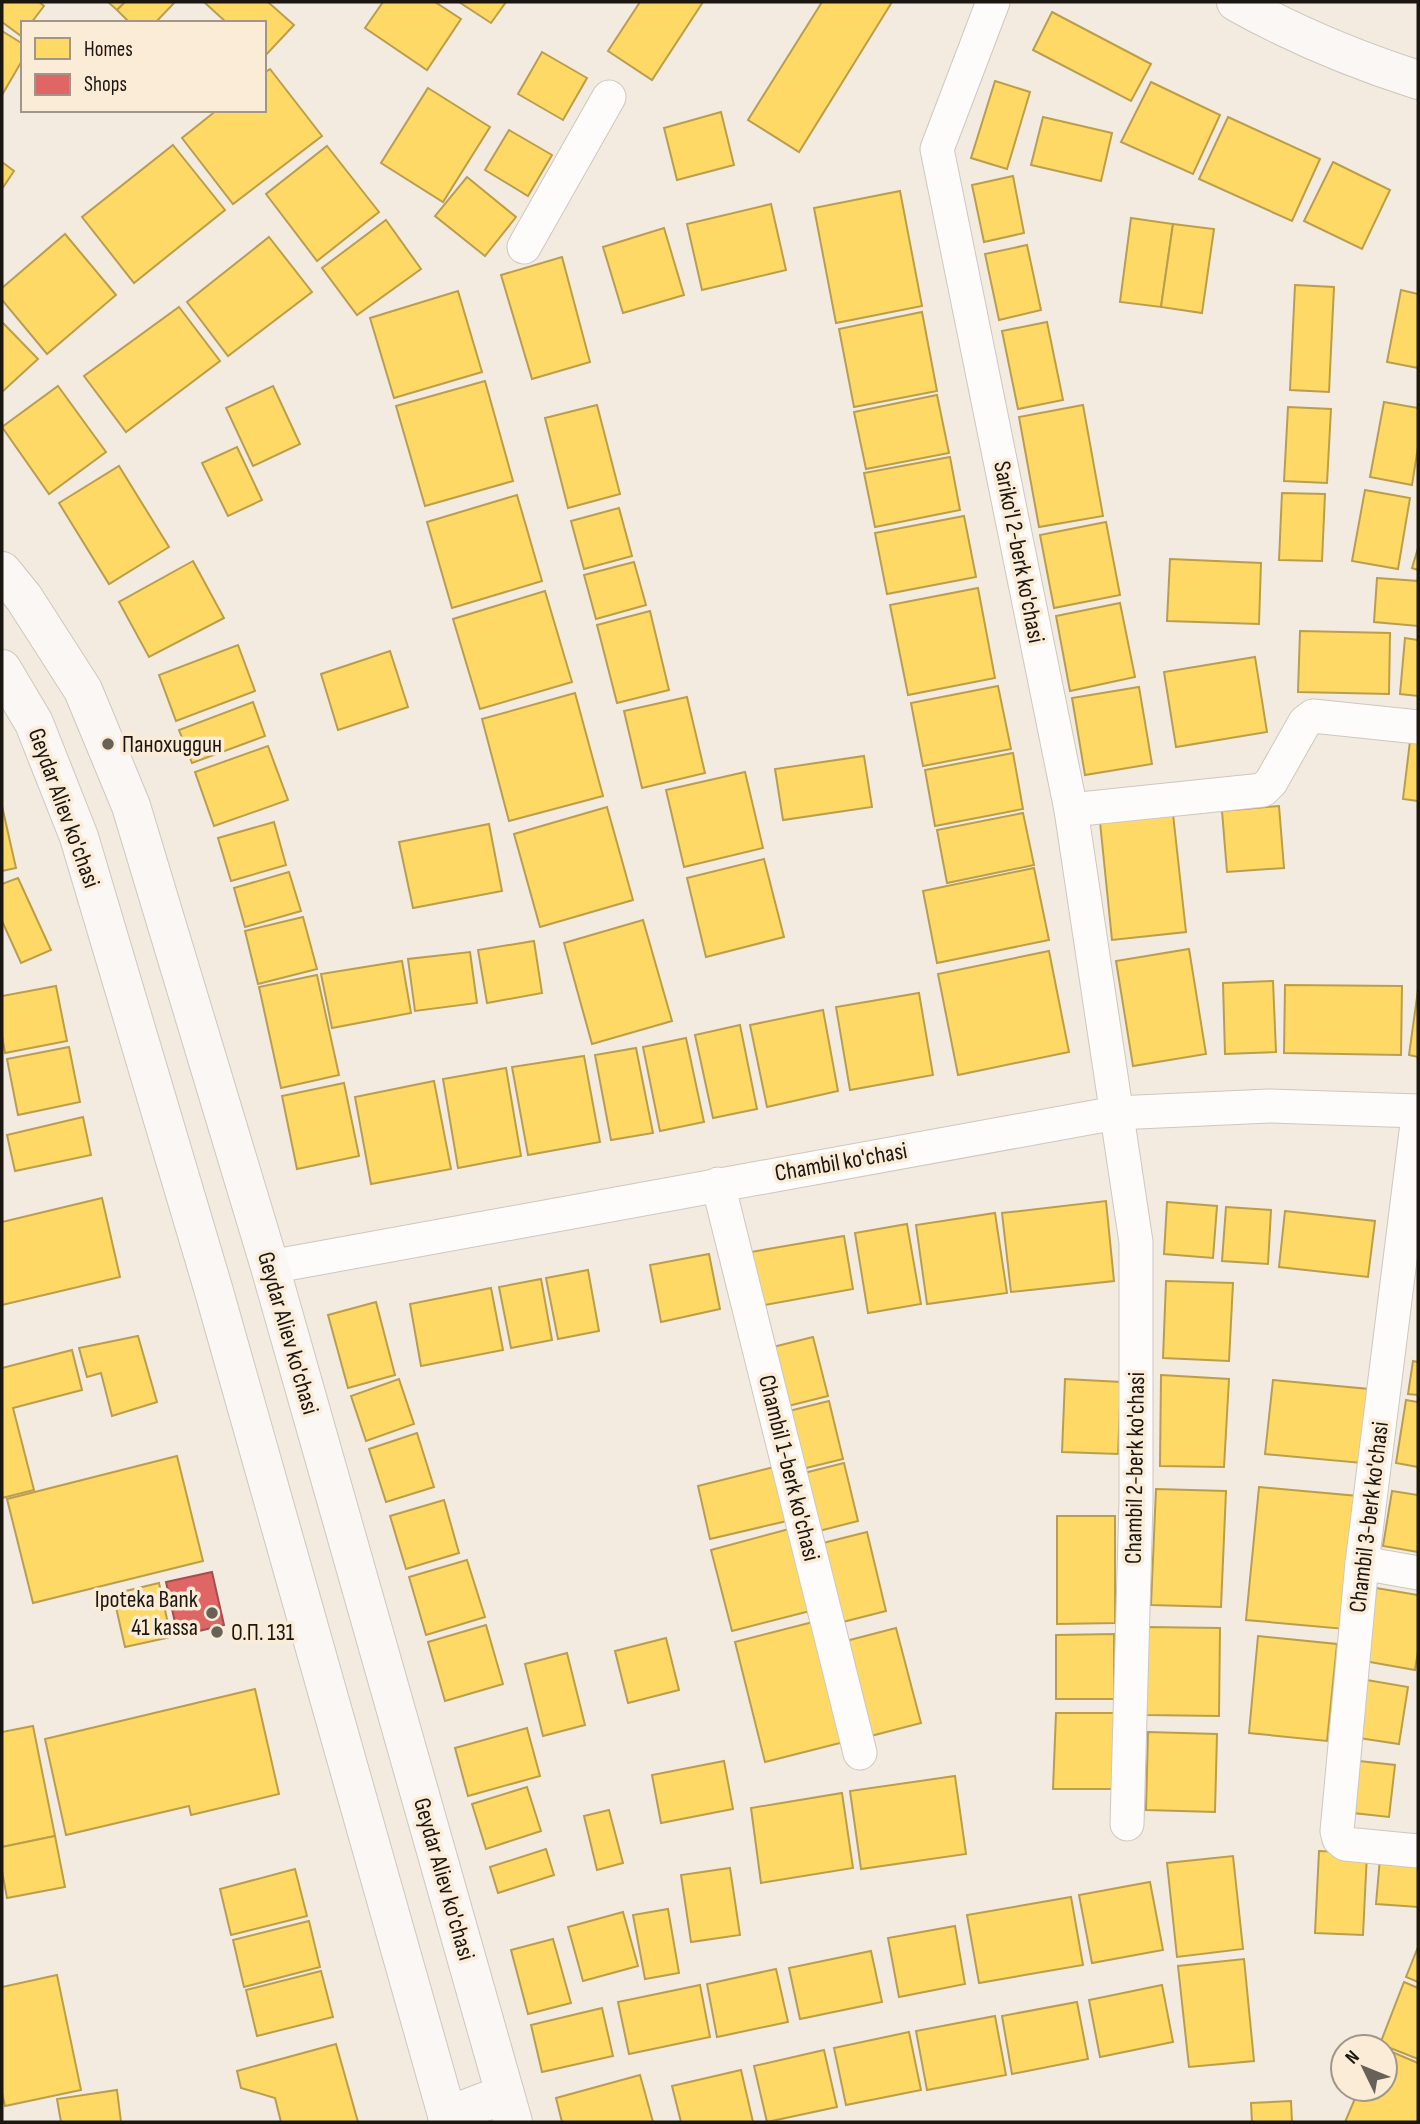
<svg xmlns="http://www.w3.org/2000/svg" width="1420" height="2124" font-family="'Sofia Sans Condensed',sans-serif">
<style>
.homes{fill:#ffd966;stroke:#bb9e4c;stroke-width:2}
.shops{fill:#e06666;stroke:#a54e4c;stroke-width:2}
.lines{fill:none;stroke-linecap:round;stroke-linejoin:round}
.minor-casing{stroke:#cec7be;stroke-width:35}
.secondary-casing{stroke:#cec7be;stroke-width:40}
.minor{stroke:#fdfcfa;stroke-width:33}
.secondary{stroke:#faf7f4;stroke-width:38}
.poi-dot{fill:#676158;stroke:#fbecd8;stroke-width:2.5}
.labels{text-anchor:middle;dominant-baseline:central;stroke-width:7;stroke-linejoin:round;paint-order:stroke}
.street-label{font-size:24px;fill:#1b160f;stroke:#fbecd8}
.poi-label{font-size:24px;fill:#1b160f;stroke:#fbecd8;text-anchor:start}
</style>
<rect width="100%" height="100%" fill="#f3ebe0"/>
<g class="homes">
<polygon points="2,2 39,2 44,6 31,23 23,23 21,36 2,22"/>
<polygon points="108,2 125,2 117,10"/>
<polygon points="125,2 175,2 155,23 130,23 117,10"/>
<polygon points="204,2 268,2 294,25 264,57 264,23 227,23"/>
<polygon points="383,2 435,2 461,19 427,70 365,28"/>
<polygon points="459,2 506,2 491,23"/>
<polygon points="640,2 703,2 652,80 608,51"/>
<polygon points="822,2 892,2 799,152 748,120"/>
<polygon points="1052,12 1151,64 1131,101 1033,50"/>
<polygon points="2,31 23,44 23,59 2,95"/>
<polygon points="542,52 587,78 563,120 518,94"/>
<polygon points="270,69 322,136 233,204 182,138 217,110 264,110 264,73"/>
<polygon points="995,81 1030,92 1007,169 971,158"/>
<polygon points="1151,82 1220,115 1193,174 1121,142"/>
<polygon points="428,88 490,127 443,202 381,163"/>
<polygon points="721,112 734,165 677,180 664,128"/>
<polygon points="1043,117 1112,133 1101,181 1031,165"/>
<polygon points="1228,117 1320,159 1292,221 1199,179"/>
<polygon points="509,130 552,155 528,196 485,170"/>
<polygon points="173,145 225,210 134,283 82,217"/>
<polygon points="327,146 379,212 317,261 266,194"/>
<polygon points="2,162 14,171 2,189"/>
<polygon points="1333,162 1390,190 1362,249 1304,221"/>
<polygon points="1013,176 1024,233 984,242 972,185"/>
<polygon points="467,177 516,217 485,256 435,216"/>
<polygon points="900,191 922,306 836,323 814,208"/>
<polygon points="771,204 786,270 702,290 687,224"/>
<polygon points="1131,218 1173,224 1161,307 1120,302"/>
<polygon points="386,220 421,269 357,315 322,268"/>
<polygon points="1173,224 1214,229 1202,313 1161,307"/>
<polygon points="664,228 684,295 623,313 603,247"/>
<polygon points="65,234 116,295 47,354 2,300 2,288"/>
<polygon points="269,237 312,292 228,356 187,302"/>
<polygon points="1027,245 1041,310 999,320 985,254"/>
<polygon points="562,257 590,362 532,379 501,275"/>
<polygon points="1295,285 1334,287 1329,392 1290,390"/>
<polygon points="1401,290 1418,294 1418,368 1387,362"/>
<polygon points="458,291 482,372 394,398 370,318"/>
<polygon points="179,307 220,361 126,432 84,376"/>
<polygon points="922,312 937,391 854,407 839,329"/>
<polygon points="2,322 38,359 2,392"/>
<polygon points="1047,322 1063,400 1018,409 1002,331"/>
<polygon points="485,381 513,481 425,506 396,406"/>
<polygon points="58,386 106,452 49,494 2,427"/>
<polygon points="273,386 300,444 253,466 226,408"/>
<polygon points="937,395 949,453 866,469 854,412"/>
<polygon points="1384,402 1418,408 1418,447 1412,485 1370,477"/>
<polygon points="597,405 620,494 568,508 545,418"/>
<polygon points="1083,405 1103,516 1039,527 1019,417"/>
<polygon points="1288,407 1331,409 1327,483 1284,481"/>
<polygon points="237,447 262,500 228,516 202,463"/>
<polygon points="950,457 960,510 875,527 864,473"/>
<polygon points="119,466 169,547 109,584 59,503"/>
<polygon points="1365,490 1410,498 1398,569 1352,561"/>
<polygon points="1282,493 1325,494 1322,561 1279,560"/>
<polygon points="517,495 542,581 452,608 427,522"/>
<polygon points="619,508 632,556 584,569 571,521"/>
<polygon points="964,516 976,577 887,594 875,533"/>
<polygon points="1106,522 1120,595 1054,608 1040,535"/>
<polygon points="1418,548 1418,570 1412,568"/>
<polygon points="1170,559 1261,563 1259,624 1167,621"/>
<polygon points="193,561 224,618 149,657 119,602"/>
<polygon points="634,562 646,605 596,619 584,575"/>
<polygon points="1377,578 1418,581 1418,626 1374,622"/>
<polygon points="978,588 995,678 908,695 890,605"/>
<polygon points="545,591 572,682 480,709 453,619"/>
<polygon points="1120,603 1135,677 1070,691 1056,616"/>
<polygon points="650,611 669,690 617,703 597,625"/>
<polygon points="1300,631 1390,633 1389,694 1298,692"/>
<polygon points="1405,638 1418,640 1418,696 1400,694"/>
<polygon points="238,645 255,691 176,721 159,675"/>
<polygon points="390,651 408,707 338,730 321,674"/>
<polygon points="1255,657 1267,732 1176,747 1164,672"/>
<polygon points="998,686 1011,749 923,766 911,703"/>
<polygon points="1139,687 1152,764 1085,775 1072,698"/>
<polygon points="575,693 603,796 509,821 482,719"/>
<polygon points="687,697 705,773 642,788 624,711"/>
<polygon points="253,702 265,736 192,763 179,730"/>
<polygon points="1411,733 1418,734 1418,801 1403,799"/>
<polygon points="268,746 288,800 214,826 195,772"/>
<polygon points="1013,753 1023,809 935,826 925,770"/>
<polygon points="864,756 872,807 783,820 775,769"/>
<polygon points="745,772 763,848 684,867 666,790"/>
<polygon points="2,806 16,868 2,871"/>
<polygon points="1279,806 1284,868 1227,872 1222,811"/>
<polygon points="607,807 633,900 540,927 514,834"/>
<polygon points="1023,813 1034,865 947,883 937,830"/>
<polygon points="1173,814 1186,932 1112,940 1100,822"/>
<polygon points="274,822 286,865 231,881 218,838"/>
<polygon points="489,824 502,891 413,908 399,842"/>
<polygon points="764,859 784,937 706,957 687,878"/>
<polygon points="1034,868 1049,940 937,963 923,891"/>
<polygon points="289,872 301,911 245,927 234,888"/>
<polygon points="18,878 51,950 21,963 2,921 2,884"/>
<polygon points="303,917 317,969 258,984 245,931"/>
<polygon points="643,920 672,1021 592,1044 564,943"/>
<polygon points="534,941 542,993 487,1003 478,950"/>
<polygon points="1189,949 1206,1054 1133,1066 1116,961"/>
<polygon points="1049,951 1069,1052 958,1075 938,974"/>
<polygon points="470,952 477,1003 415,1011 408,959"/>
<polygon points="402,961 411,1013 332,1028 321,974"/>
<polygon points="317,975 339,1075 281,1088 259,987"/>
<polygon points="1273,981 1276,1052 1225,1054 1223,983"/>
<polygon points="1285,985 1402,986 1401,1055 1284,1053"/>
<polygon points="56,986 67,1041 5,1053 2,1036 2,996"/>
<polygon points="1418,990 1418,1057 1409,1055"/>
<polygon points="919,993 933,1075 850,1090 836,1007"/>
<polygon points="823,1010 838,1091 767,1107 750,1025"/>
<polygon points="740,1025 757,1109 713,1118 695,1035"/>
<polygon points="686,1038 704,1122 660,1131 643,1047"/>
<polygon points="69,1047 80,1102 18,1115 7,1059"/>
<polygon points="636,1048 653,1133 611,1140 595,1055"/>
<polygon points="584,1056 600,1142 528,1155 512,1067"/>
<polygon points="506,1068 521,1156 458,1168 443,1079"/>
<polygon points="434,1081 451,1169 371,1184 355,1097"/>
<polygon points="344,1083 359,1156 297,1169 282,1096"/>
<polygon points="83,1117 91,1155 15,1171 7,1135"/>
<polygon points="102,1198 120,1277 2,1305 2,1222"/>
<polygon points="1106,1201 1114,1281 1011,1292 1002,1213"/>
<polygon points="1167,1202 1217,1206 1213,1258 1164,1254"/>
<polygon points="1226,1207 1271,1210 1268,1264 1222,1261"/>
<polygon points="1285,1211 1375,1221 1368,1277 1279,1267"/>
<polygon points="995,1213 1007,1293 927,1304 916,1225"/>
<polygon points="907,1224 921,1304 868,1313 855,1233"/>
<polygon points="844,1236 853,1289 754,1307 745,1253"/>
<polygon points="709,1254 720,1309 661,1322 650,1265"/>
<polygon points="588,1270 599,1331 558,1339 546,1278"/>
<polygon points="541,1279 552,1340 511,1348 499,1287"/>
<polygon points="1166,1281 1233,1283 1229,1361 1163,1358"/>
<polygon points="491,1288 503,1350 421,1366 410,1304"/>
<polygon points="376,1302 395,1375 348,1388 328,1315"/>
<polygon points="138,1336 157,1402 112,1416 101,1373 87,1377 79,1348"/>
<polygon points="813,1337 828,1396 784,1407 769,1348"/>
<polygon points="72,1350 82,1390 13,1408 34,1490 2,1498 2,1368"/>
<polygon points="1413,1361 1418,1362 1418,1395 1408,1394"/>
<polygon points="1161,1375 1229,1379 1224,1467 1160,1466"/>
<polygon points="399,1379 414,1424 366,1441 351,1396"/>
<polygon points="1065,1379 1121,1382 1118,1454 1062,1452"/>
<polygon points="1273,1380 1369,1389 1362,1463 1265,1454"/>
<polygon points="1406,1400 1418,1402 1418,1467 1396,1463"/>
<polygon points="829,1401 843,1459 798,1470 785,1412"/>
<polygon points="417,1433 434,1487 386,1502 369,1449"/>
<polygon points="177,1456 203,1561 33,1603 7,1499"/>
<polygon points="844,1463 858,1521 815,1532 800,1474"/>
<polygon points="774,1467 787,1521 710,1539 698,1486"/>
<polygon points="1259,1487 1358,1496 1345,1629 1246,1620"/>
<polygon points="1156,1489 1226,1491 1221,1607 1151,1605"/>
<polygon points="1392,1491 1418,1495 1418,1552 1383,1546"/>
<polygon points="444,1500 459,1553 406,1569 390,1516"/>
<polygon points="1057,1516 1115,1516 1115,1623 1057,1624"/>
<polygon points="789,1529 810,1611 732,1631 711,1550"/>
<polygon points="867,1532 886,1611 839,1623 819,1544"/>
<polygon points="467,1560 485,1617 426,1635 409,1577"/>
<polygon points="159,1583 171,1637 125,1647 113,1594"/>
<polygon points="1376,1588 1418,1595 1418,1651 1415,1670 1364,1661"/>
<polygon points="813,1622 844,1742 765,1762 735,1642"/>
<polygon points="486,1625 503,1684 445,1701 428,1642"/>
<polygon points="1148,1627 1220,1628 1219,1716 1146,1715"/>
<polygon points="896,1628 921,1723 867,1737 842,1642"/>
<polygon points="1114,1634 1114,1699 1056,1699 1056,1635"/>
<polygon points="1258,1636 1337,1644 1327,1741 1249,1733"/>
<polygon points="666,1638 679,1690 628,1703 615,1651"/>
<polygon points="567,1653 585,1725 543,1736 525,1664"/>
<polygon points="1361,1679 1408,1687 1399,1744 1352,1737"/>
<polygon points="255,1689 279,1794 191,1815 189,1806 66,1835 45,1739"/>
<polygon points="1056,1713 1114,1713 1113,1789 1053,1789"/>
<polygon points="33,1726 55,1836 2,1847 2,1732"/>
<polygon points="527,1728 540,1776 468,1796 455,1748"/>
<polygon points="1148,1732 1217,1734 1215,1812 1146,1810"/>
<polygon points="1350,1760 1395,1765 1389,1817 1344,1812"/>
<polygon points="724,1761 733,1809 661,1823 652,1775"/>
<polygon points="955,1776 966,1854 861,1869 850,1791"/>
<polygon points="527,1787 541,1831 486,1849 472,1804"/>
<polygon points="842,1793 853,1868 761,1883 751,1808"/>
<polygon points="609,1810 623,1863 597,1870 584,1816"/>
<polygon points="55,1836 65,1887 7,1898 2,1871 2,1847"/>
<polygon points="546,1849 554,1875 498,1893 490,1867"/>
<polygon points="1319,1851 1367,1853 1363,1935 1315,1933"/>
<polygon points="1233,1856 1243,1949 1177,1957 1167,1863"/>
<polygon points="1380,1858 1418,1860 1418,1907 1376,1904"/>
<polygon points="730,1868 740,1935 691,1942 681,1875"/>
<polygon points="295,1869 307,1916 231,1935 220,1889"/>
<polygon points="1150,1882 1163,1950 1092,1963 1079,1895"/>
<polygon points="1071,1897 1083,1965 979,1983 967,1915"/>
<polygon points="668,1909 679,1973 645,1979 633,1915"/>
<polygon points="623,1912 638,1966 583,1981 568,1927"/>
<polygon points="309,1921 320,1967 244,1987 233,1940"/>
<polygon points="955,1926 965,1984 899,1997 888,1938"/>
<polygon points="553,1939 571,2003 528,2014 511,1950"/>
<polygon points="1418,1947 1418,1982 1406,1977"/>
<polygon points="871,1951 882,2002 800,2019 789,1968"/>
<polygon points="1244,1959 1254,2061 1189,2067 1178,1966"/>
<polygon points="776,1969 788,2022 717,2037 707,1984"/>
<polygon points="321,1971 333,2017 257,2036 246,1990"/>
<polygon points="57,1975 81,2090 5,2106 2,2093 2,1987"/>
<polygon points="1404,1982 1418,1988 1418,2059 1380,2044"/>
<polygon points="700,1985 710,2037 629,2054 618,2002"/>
<polygon points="1162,1985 1173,2042 1100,2057 1089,2000"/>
<polygon points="1077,2002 1088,2059 1012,2074 1002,2016"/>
<polygon points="602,2008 613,2056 542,2072 531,2025"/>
<polygon points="995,2016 1006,2075 927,2090 916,2031"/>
<polygon points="909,2032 921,2090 846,2105 834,2048"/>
<polygon points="336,2044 358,2122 281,2122 275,2098 241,2088 237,2071"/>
<polygon points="1385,2049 1418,2063 1418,2122 1345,2122 1359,2089 1385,2089"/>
<polygon points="824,2050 837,2107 767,2122 754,2066"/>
<polygon points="741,2070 753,2122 681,2122 672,2086"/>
<polygon points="640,2075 653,2122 562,2122 556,2098"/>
<polygon points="117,2090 121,2122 61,2122 57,2099"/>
<polygon points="1291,2101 1292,2122 1252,2122 1251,2103"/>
</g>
<polygon class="shops" points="212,1572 224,1625 178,1636 166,1582"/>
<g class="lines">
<g class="minor-casing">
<g id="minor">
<polyline points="993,2 937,149 1071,810 1136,1242 1136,1502 1127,1824"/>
<polyline points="524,247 609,97"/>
<polyline points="1071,810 1263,790 1271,782 1305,722 1313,716 1418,727"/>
<polyline points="1418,1116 1362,1563 1337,1831 1339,1839 1345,1844 1418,1851"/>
<polyline points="718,1184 860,1753"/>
<polyline points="270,1267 1116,1113 1269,1106 1418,1111"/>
<polyline points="1362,1563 1418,1573"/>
</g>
</g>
<g class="secondary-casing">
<g id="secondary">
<path d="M1236,2C1293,34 1356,60 1418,80"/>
<polyline points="2,571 24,598 83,690 131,806 270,1267 513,2122"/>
<polyline points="2,669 34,723 79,837 213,1288 449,2122"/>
<polyline points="447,2116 505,2094"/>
</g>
</g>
<use href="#minor" class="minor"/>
<use href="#secondary" class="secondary"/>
</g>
<g class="poi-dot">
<circle cx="108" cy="744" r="7"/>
<circle cx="212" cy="1613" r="7"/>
<circle cx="217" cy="1632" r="7"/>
</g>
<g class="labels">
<g class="street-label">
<text transform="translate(1019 552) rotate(79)">Sariko'l 2-berk ko'chasi</text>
<text transform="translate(64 808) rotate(70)">Geydar Aliev ko'chasi</text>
<text transform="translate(841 1162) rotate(-10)">Chambil ko'chasi</text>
<text transform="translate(288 1333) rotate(74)">Geydar Aliev ko'chasi</text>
<text transform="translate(789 1468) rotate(76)">Chambil 1-berk ko'chasi</text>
<text transform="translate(1135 1468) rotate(-89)">Chambil 2-berk ko'chasi</text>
<text transform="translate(1369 1517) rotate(-83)">Chambil 3-berk ko'chasi</text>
<text transform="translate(444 1879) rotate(74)">Geydar Aliev ko'chasi</text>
</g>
<g class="poi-label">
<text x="122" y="744">Панохиддин</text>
<text x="198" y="1599" text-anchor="end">Ipoteka Bank<tspan x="198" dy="28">41 kassa</tspan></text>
<text x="231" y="1632">О.П. 131</text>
</g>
</g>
<rect width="1420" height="2124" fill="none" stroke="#1b160f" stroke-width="7"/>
<rect x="21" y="21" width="245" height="91" fill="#fbecd8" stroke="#a19688" stroke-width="2"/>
<rect x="35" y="38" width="35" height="21" fill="#ffd966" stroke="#a19688" stroke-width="2"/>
<text x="84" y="56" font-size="21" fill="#1b160f">Homes</text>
<rect x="35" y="74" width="35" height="21" fill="#e06666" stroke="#a19688" stroke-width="2"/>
<text x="84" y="91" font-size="21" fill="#1b160f">Shops</text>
<g transform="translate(1364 2068) rotate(313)"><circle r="33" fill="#fbecd8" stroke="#a19688" stroke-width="2"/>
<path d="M0-5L12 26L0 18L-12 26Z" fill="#676158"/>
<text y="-10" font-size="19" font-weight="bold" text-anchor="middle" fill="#1b160f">N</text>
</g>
</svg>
